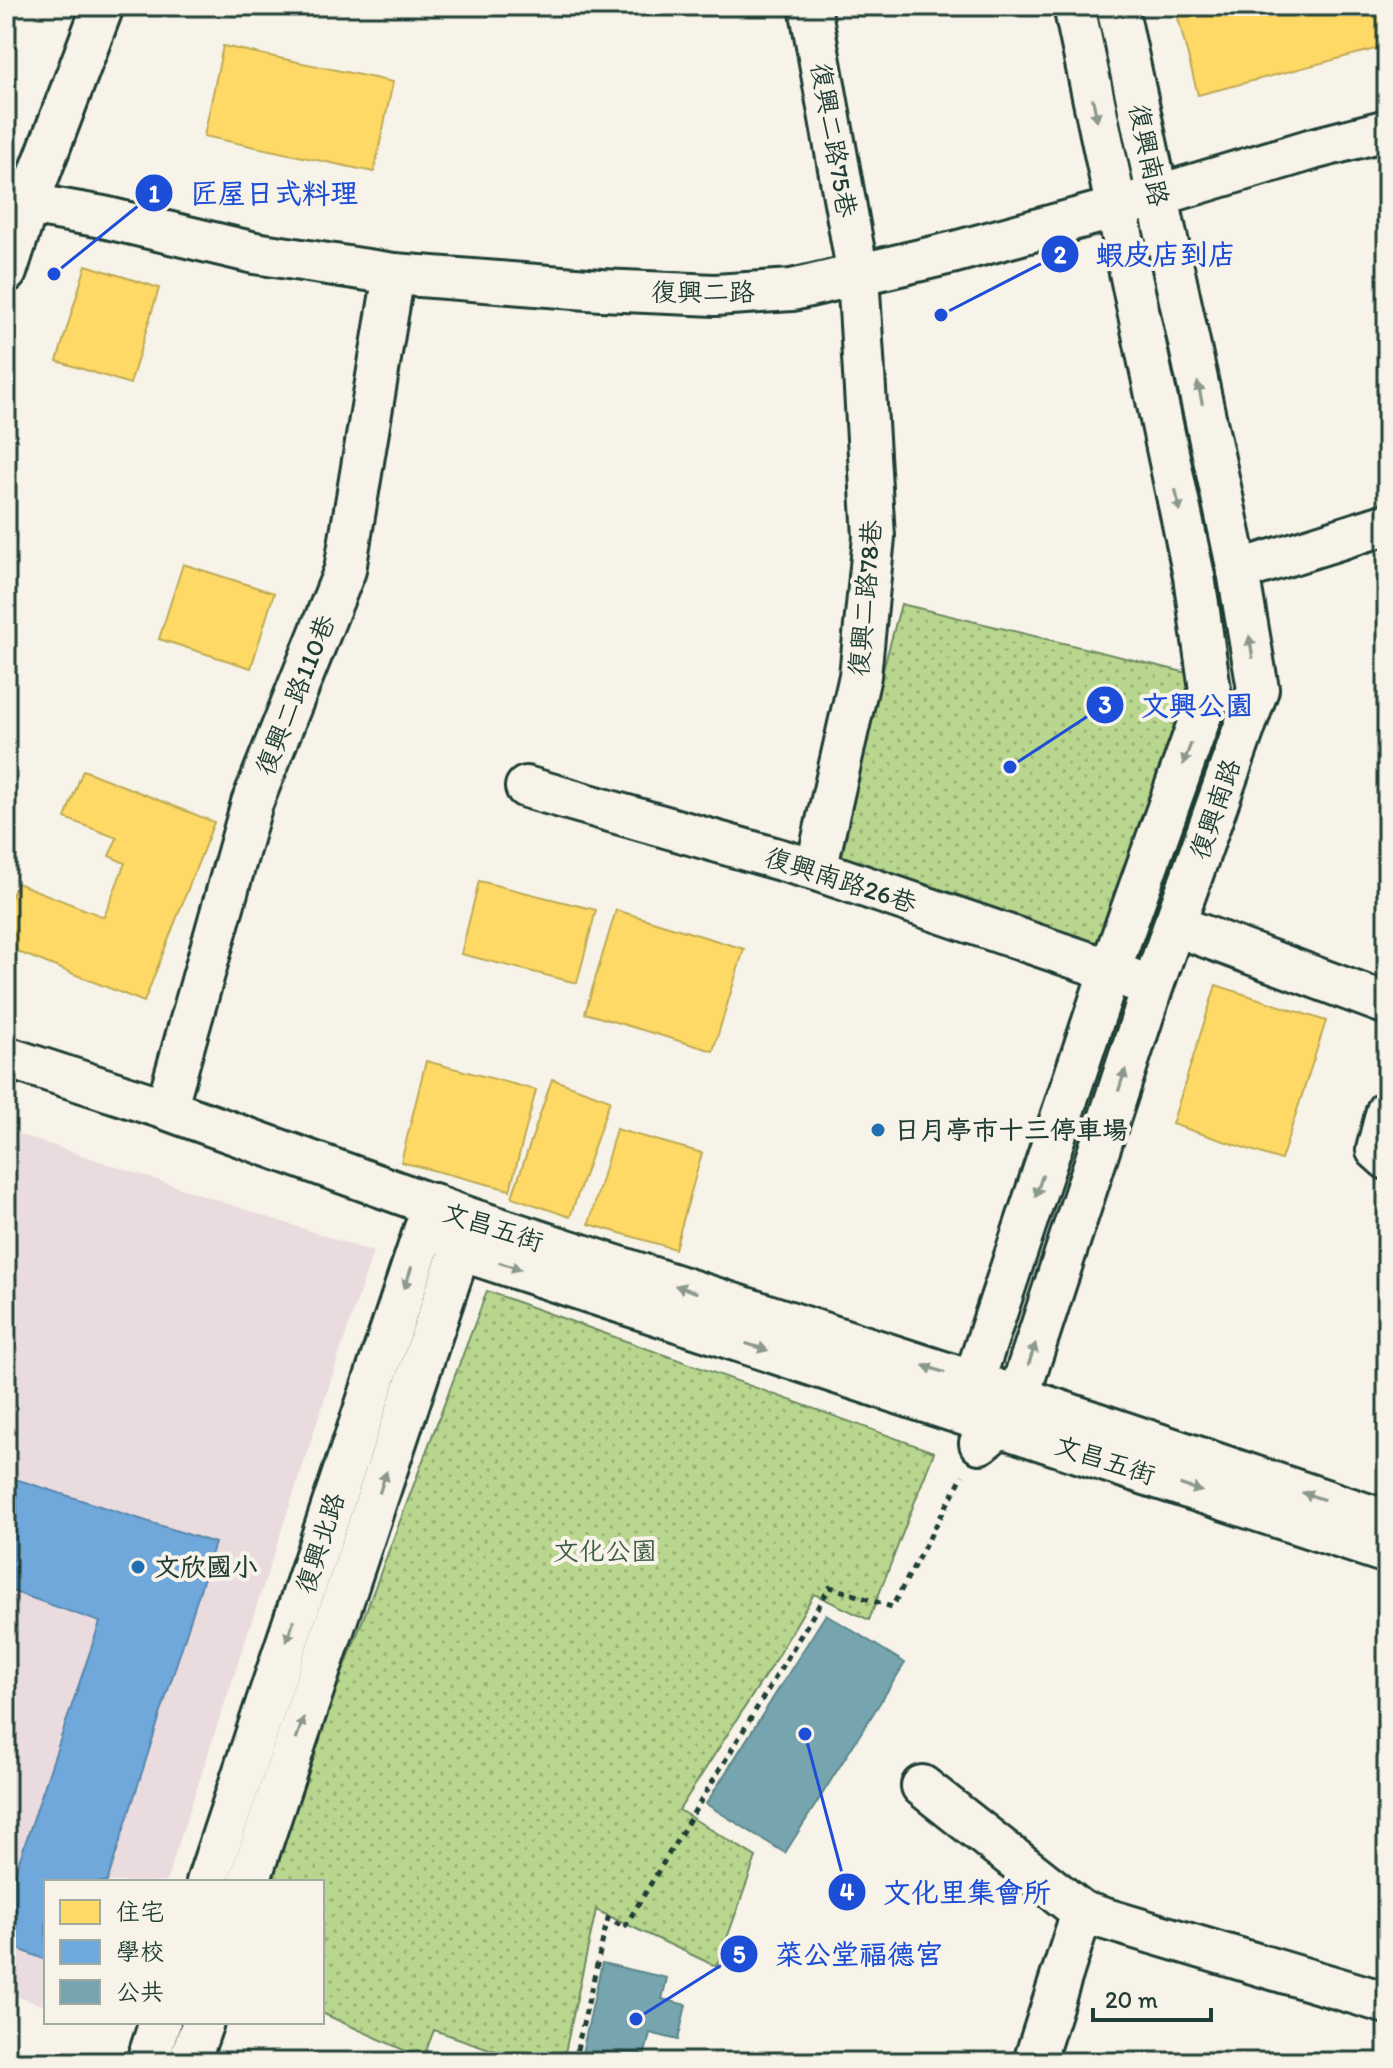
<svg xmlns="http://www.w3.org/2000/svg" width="1393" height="2068" font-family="Itim,'LXGW WenKai TC',sans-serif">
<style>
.built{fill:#eadbdf}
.park{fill:url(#park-dots);stroke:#6c8a61;stroke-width:2}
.homes{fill:#ffd966;stroke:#bcaa57;stroke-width:2}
.schools{fill:#6fa8dc;stroke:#5788aa;stroke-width:2}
.public{fill:#76a5af;stroke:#5c868a;stroke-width:2}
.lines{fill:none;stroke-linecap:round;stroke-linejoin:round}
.minor-casing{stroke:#1f3d34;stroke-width:46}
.path{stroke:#1f3d34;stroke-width:5;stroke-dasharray:6 6;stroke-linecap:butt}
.minor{stroke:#f7f3e8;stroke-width:40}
.oneway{fill:#8b988e}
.poi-dot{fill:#1f6fb2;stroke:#f7f3e8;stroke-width:3}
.labels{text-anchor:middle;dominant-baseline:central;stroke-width:8;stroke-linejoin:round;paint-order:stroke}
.street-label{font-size:26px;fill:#1f3d34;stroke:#f7f3e8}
.poi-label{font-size:26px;font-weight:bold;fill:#1f3d34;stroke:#f7f3e8;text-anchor:start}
.park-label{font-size:26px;fill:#3e5c46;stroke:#f7f3e8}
.leader{fill:none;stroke:#1d4ed8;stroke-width:3}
.callout-dot{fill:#1d4ed8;stroke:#f7f3e8;stroke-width:3}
.mark-label{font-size:24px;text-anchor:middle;font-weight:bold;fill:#fff}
.callout-label{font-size:28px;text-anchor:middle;font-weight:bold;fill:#1d4ed8;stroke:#f7f3e8;stroke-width:8;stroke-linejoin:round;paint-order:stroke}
</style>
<defs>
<pattern id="park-dots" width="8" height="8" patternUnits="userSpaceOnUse" patternTransform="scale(2)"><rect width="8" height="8" fill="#b9d68e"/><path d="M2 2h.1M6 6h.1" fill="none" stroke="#96af75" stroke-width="1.8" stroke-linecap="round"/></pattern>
</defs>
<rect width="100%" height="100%" fill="#f7f3e8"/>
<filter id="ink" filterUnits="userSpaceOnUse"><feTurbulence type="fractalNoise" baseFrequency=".0125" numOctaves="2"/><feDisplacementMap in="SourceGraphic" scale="16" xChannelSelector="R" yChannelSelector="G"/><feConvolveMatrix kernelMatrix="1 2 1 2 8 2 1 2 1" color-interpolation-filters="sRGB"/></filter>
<g filter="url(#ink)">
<polygon class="built" points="6,1130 373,1252 166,1882 46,1882 46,2006 6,1993"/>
<g class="park">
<polygon points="901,604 1196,675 1096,953 832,858"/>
<polygon points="487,1291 934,1452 869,1620 814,1594 775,1660 679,1810 756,1857 717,1966 720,1968 596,1910 563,2062 528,2062 434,2030 423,2059 322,2013 322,1882 271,1882 315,1746"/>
</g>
<g class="homes">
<polygon points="1175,6 1387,6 1387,46 1198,95"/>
<polygon points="223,46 393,82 374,172 204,136"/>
<polygon points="86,265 159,288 130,384 57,361"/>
<polygon points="183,564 274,593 251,668 159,639"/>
<polygon points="83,770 214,822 144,1002 6,947 6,911 17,883 104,917 125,863 109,856 117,838 65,818"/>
<polygon points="479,881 596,910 577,983 461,954"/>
<polygon points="616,910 744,949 713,1051 585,1013"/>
<polygon points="1216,985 1326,1021 1281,1160 1172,1124"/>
<polygon points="426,1061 536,1090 510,1190 401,1162"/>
<polygon points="552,1079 610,1100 570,1217 512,1197"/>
<polygon points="616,1129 702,1153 675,1249 589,1224"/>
</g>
<polygon class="schools" points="6,1476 215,1543 107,1882 46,1882 46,1960 6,1944 6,1900 100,1622 6,1589"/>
<g class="public">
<polygon points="826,1614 905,1663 785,1853 706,1804"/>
<polygon points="602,1963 667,1978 662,1999 686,2005 678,2040 650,2033 643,2062 580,2062"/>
</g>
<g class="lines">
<g class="minor-casing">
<g id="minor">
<polyline points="810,6 858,275 874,537 860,676 816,870"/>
<polyline points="6,195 28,204 103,217 255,253 394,274 601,290 715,295 792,290 955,252 1116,208 1313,149 1387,130"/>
<polyline points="6,272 28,204 103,6"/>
<polyline points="1238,571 1387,524"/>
<polyline points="526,787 816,870 1110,970 1133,980"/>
<polyline points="1174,925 1387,1004"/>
<polyline points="6,1057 166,1109 471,1219 974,1382 1387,1521"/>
<polyline points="166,1109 252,803 345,570 394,274"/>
<polyline points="1387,1111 1377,1150 1387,1159"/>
<polyline points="433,1204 460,1250 1387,1553"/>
<polyline points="963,1413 1110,970 1210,690 1194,576 1074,6"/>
<polyline points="980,1443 1000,1426 1018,1398 1152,988 1258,689 1238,571 1117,6"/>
<polyline points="922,1786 1082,1912"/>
<polyline points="207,1882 433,1204"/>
<polyline points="249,1882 468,1226"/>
<polyline points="147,2062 160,2022"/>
<polyline points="189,2062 203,2022"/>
<polyline points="1034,2062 1082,1912 1387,2003"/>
</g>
</g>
<polyline class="path" points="574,2062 608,1918 624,1928 830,1587 892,1607 963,1475"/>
<use href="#minor" class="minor"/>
</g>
<defs><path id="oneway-solid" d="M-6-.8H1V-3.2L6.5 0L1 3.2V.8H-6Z" transform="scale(2)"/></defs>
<g class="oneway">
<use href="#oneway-solid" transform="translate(1095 110) rotate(78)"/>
<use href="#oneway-solid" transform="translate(1200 393) rotate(-102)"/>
<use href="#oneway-solid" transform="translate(1178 501) rotate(78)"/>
<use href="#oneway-solid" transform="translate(1251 647) rotate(-99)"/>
<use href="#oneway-solid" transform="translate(1187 754) rotate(110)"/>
<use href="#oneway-solid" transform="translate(1122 1080) rotate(-72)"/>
<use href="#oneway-solid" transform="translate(1039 1186) rotate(108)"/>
<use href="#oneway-solid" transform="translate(510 1266) rotate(18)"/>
<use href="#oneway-solid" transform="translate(408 1278) rotate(108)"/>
<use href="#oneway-solid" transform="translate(686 1289) rotate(-162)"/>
<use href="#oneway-solid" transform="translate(757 1347) rotate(18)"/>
<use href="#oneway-solid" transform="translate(1032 1354) rotate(-72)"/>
<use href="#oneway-solid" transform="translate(934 1369) rotate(-162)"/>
<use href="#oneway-solid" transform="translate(383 1482) rotate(-72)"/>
<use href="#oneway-solid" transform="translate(1191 1488) rotate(18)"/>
<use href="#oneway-solid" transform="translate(1313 1496) rotate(-162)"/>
<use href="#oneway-solid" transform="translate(290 1631) rotate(108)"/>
<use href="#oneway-solid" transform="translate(300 1728) rotate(-71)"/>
</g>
</g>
<g class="poi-dot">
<circle cx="878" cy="1130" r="8"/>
<circle cx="138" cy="1567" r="8"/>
</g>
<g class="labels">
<g class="street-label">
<text transform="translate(834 140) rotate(80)">復興二路75巷</text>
<text transform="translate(1149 155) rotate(78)">復興南路</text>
<text x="703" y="292">復興二路</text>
<text transform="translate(865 598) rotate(-85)">復興二路78巷</text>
<text transform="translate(295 695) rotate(-68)">復興二路110巷</text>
<text transform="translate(1215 809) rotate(-71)">復興南路</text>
<text transform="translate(841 880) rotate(18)">復興南路26巷</text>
<text transform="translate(493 1227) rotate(18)">文昌五街</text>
<text transform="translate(1105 1460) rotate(18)">文昌五街</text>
<text transform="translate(320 1543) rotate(-72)">復興北路</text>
</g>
<g class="poi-label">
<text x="894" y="1130">日月亭市十三停車場</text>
<text x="154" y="1567">文欣國小</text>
</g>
<g class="park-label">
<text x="605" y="1551">文化公園</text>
</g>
</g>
<path class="leader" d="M54 274L154 193M941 315L1060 254M1010 767L1105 705M805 1734L847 1892M636 2019L739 1954"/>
<g class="callout-dot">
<circle cx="54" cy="274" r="8"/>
<circle cx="941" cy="315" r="8"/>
<circle cx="1010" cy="767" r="8"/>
<circle cx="805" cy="1734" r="8"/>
<circle cx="636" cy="2019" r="8"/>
<circle cx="154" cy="193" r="20"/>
<circle cx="1060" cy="254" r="20"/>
<circle cx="1105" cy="705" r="20"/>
<circle cx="847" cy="1892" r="20"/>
<circle cx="739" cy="1954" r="20"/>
</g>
<g class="mark-label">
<text x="154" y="202">1</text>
<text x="1060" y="263">2</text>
<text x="1105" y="713">3</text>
<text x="847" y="1900">4</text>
<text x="739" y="1963">5</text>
</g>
<g class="callout-label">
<text x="274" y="203">匠屋日式料理</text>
<text x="1166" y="264">蝦皮店到店</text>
<text x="1197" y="715">文興公園</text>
<text x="967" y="1902">文化里集會所</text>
<text x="859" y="1964">菜公堂福德宮</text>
</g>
<rect width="1393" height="2068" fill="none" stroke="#f7f3e8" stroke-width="32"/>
<rect x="16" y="16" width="1361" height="2036" fill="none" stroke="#1f3d34" stroke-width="3" filter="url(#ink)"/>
<rect x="44" y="1880" width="280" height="144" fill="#f7f3e8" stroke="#a1aaa0" stroke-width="2"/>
<rect x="60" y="1900" width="40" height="24" fill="#ffd966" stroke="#a1aaa0" stroke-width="2"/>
<text x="116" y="1920" font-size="24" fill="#1f3d34">住宅</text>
<rect x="60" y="1940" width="40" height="24" fill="#6fa8dc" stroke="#a1aaa0" stroke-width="2"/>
<text x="116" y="1960" font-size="24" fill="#1f3d34">學校</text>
<rect x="60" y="1980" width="40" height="24" fill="#76a5af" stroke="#a1aaa0" stroke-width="2"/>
<text x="116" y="2000" font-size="24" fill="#1f3d34">公共</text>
<path d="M1093 2008v12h118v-12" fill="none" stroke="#1f3d34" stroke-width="4"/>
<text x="1105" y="2008" font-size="24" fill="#1f3d34" stroke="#f7f3e8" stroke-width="6" paint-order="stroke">20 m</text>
</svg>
